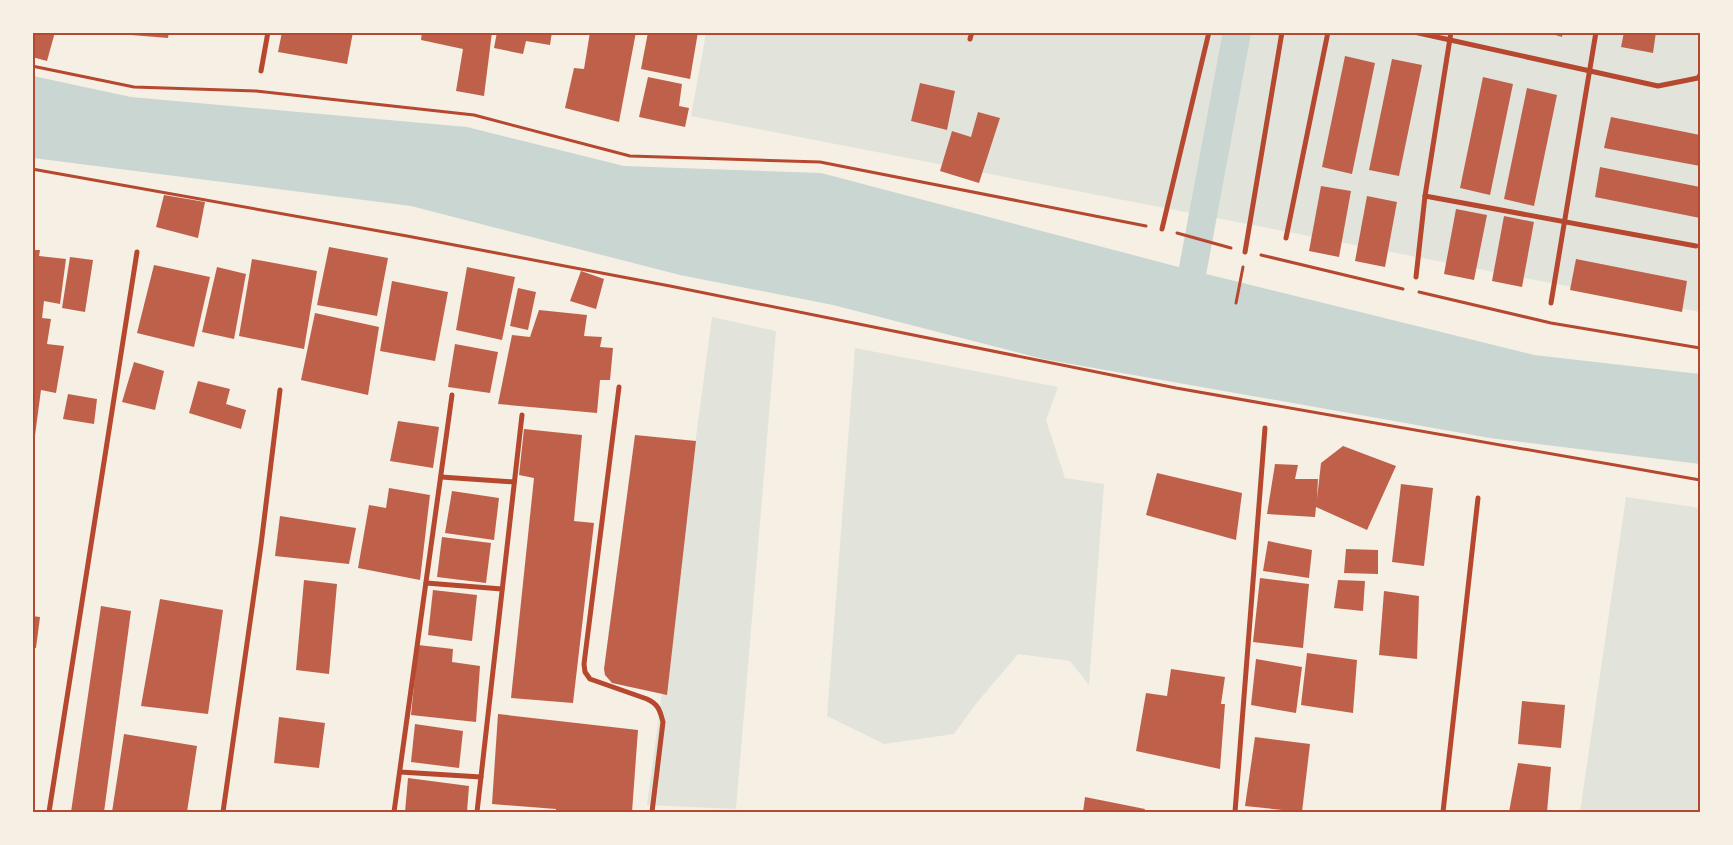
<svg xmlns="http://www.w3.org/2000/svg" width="1733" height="845" font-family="'Noto Sans',sans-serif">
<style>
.green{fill:#e2e4dc}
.water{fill:#c9d6d2}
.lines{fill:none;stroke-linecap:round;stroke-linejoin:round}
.canal{stroke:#c9d6d2;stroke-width:28}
.building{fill:#bf614a}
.path{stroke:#b5482f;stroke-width:3}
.minor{stroke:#b5482f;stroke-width:5}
.neatline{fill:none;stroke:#b5482f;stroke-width:2}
</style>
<rect width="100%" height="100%" fill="#f6efe4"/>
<g class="green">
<polygon points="706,33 1700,33 1700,312 691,116"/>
<polygon points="712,317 776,331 736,809 647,805"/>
<polygon points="855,348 1058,387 1046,420 1065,478 1104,484 1089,685 1070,661 1018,654 975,705 954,734 884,744 827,716"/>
<polygon points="1626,497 1700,508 1700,812 1580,812"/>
</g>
<polygon class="water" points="33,76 131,97 467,127 624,166 821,173 1190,270 1534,355 1700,374 1700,464 1490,438 1043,359 833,305 680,275 411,206 33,158"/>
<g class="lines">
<polyline class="canal" points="1186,306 1237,32"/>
</g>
<g class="building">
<polygon points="32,32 55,32 47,61 32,57"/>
<polygon points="119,32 169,32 168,38 119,34"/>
<polygon points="282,32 353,32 347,64 278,52"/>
<polygon points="422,32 492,32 484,96 456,91 463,49 421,40"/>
<polygon points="497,32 552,32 550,45 526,41 523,54 494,48"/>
<polygon points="590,32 636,32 619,122 565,108 574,68 584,69"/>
<polygon points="648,32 698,32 690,79 641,69"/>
<polygon points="1545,32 1563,32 1562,37"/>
<polygon points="1624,32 1656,32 1653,53 1621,47"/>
<polygon points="1345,56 1375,63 1352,174 1322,167"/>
<polygon points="1392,59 1422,65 1399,176 1369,170"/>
<polygon points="648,77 682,84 679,106 689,108 685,127 639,117"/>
<polygon points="1483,77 1513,84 1490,195 1460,188"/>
<polygon points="920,83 955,91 947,130 911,121"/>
<polygon points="1527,88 1557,95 1534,206 1504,199"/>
<polygon points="978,112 1000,118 979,183 940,171 952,131 971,137"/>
<polygon points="1611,117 1700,135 1700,166 1604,148"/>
<polygon points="1600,167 1700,187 1700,218 1595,197"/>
<polygon points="1321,186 1351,191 1339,257 1309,251"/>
<polygon points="164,195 205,202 198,238 156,227"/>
<polygon points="1367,196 1397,202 1385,267 1355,261"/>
<polygon points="1456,209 1487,215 1474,280 1444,274"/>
<polygon points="1504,216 1534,222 1522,287 1492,281"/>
<polygon points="329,247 388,258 377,316 317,305"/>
<polygon points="32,250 40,250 39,256 66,259 60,304 44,301 42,318 51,319 47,344 64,346 56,393 41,390 34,443"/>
<polygon points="70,257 93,260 85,312 62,308"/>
<polygon points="252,259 317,271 304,349 239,336"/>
<polygon points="1576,259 1687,281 1682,312 1570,290"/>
<polygon points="154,265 210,277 194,347 137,333"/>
<polygon points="217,267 246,274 234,339 202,332"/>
<polygon points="467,267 515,277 502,340 456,330"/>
<polygon points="581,271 604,279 596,309 570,301"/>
<polygon points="392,281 448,292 435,361 380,351"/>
<polygon points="518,288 536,292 528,330 510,326"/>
<polygon points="539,310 587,315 584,336 602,337 600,347 613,348 610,380 600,380 597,413 498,404 512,335 530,337"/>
<polygon points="315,313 379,327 368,395 301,380"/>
<polygon points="455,344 498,352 490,393 448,387"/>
<polygon points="134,362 164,371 155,410 122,402"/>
<polygon points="198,381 230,389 226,404 246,410 241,429 189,413"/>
<polygon points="68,394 97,399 94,424 63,419"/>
<polygon points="398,421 439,427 433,468 390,461"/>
<polygon points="524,429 582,435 574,521 594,523 573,703 511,698 534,478 519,475"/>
<polygon points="635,435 696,441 667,695 612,683 605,675 604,669"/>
<polygon points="1343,446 1396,466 1367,530 1316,507 1315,517 1267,514 1275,464 1298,465 1295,479 1318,479 1317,499 1321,463"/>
<polygon points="1157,473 1242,493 1236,540 1146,515"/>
<polygon points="1401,484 1433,488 1424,566 1392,562"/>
<polygon points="389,488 430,495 420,580 358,568 369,505 386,508"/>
<polygon points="452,491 499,498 494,540 445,533"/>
<polygon points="280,516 356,528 349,564 275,556"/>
<polygon points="442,537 491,543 486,583 437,577"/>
<polygon points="1268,541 1312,550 1309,578 1263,571"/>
<polygon points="1346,549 1378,550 1378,574 1344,573"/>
<polygon points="1260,578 1309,584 1303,648 1253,642"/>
<polygon points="304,580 337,584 329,674 296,670"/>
<polygon points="1338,580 1365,581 1363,611 1334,608"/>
<polygon points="433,590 477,595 472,641 428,635"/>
<polygon points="1384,591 1419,596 1417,659 1379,655"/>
<polygon points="160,599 223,610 208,714 141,706"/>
<polygon points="101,606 131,611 104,812 71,812"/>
<polygon points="32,616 40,617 36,648 32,648"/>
<polygon points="418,645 453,649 452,662 480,666 476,722 411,715"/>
<polygon points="1307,653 1357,660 1353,713 1301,705"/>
<polygon points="1256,659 1302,667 1296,713 1251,705"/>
<polygon points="1171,669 1225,677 1221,704 1225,704 1220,769 1136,751 1146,693 1167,696"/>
<polygon points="1522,701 1565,705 1561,748 1518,744"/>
<polygon points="498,714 638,730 632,812 556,812 556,809 492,804"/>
<polygon points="279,717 325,723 319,768 274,763"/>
<polygon points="415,724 463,731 459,768 411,762"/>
<polygon points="124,734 197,746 187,812 112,812"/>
<polygon points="1255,737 1310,744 1302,812 1245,806"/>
<polygon points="1518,763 1551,767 1547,812 1509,812"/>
<polygon points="408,778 469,786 467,812 405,812"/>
<polygon points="1085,797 1145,809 1144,812 1083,812"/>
</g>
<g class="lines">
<g class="path">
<polyline points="32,66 134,87 256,91 474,115 630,156 820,162 1146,226"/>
<polyline points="32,169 407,236 670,286 1176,388 1700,480"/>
<polyline points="1177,233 1231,248"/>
<polyline points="1261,255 1403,289"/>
<polyline points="1419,292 1551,323 1700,348"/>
<polyline points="1236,303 1243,267"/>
</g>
<g class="minor">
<polyline points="1414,32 1658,86 1698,78 1700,75"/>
<polyline points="970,39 972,32"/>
<polyline points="261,71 268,32"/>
<polyline points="1425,196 1696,246"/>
<polyline points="1162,229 1209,32"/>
<polyline points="1286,238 1328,32"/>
<polyline points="1245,252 1282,32"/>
<polyline points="1416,277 1425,196 1451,32"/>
<polyline points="1551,303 1596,32"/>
<path d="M619,387L584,664L585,672L590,679L647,699C658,704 660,710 663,722L652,812"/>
<polyline points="441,477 514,482"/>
<polyline points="426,583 502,589"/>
<polyline points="400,772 481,777"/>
<polyline points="49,812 137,252"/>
<polyline points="223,812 261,545 280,390"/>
<polyline points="394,812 452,395"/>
<polyline points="477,812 522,415"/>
<polyline points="1235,812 1265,428"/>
<polyline points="1443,812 1478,498"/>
</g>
</g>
<rect width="1733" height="845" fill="none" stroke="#f6efe4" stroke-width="68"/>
<rect x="34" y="34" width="1665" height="777" class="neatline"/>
</svg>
